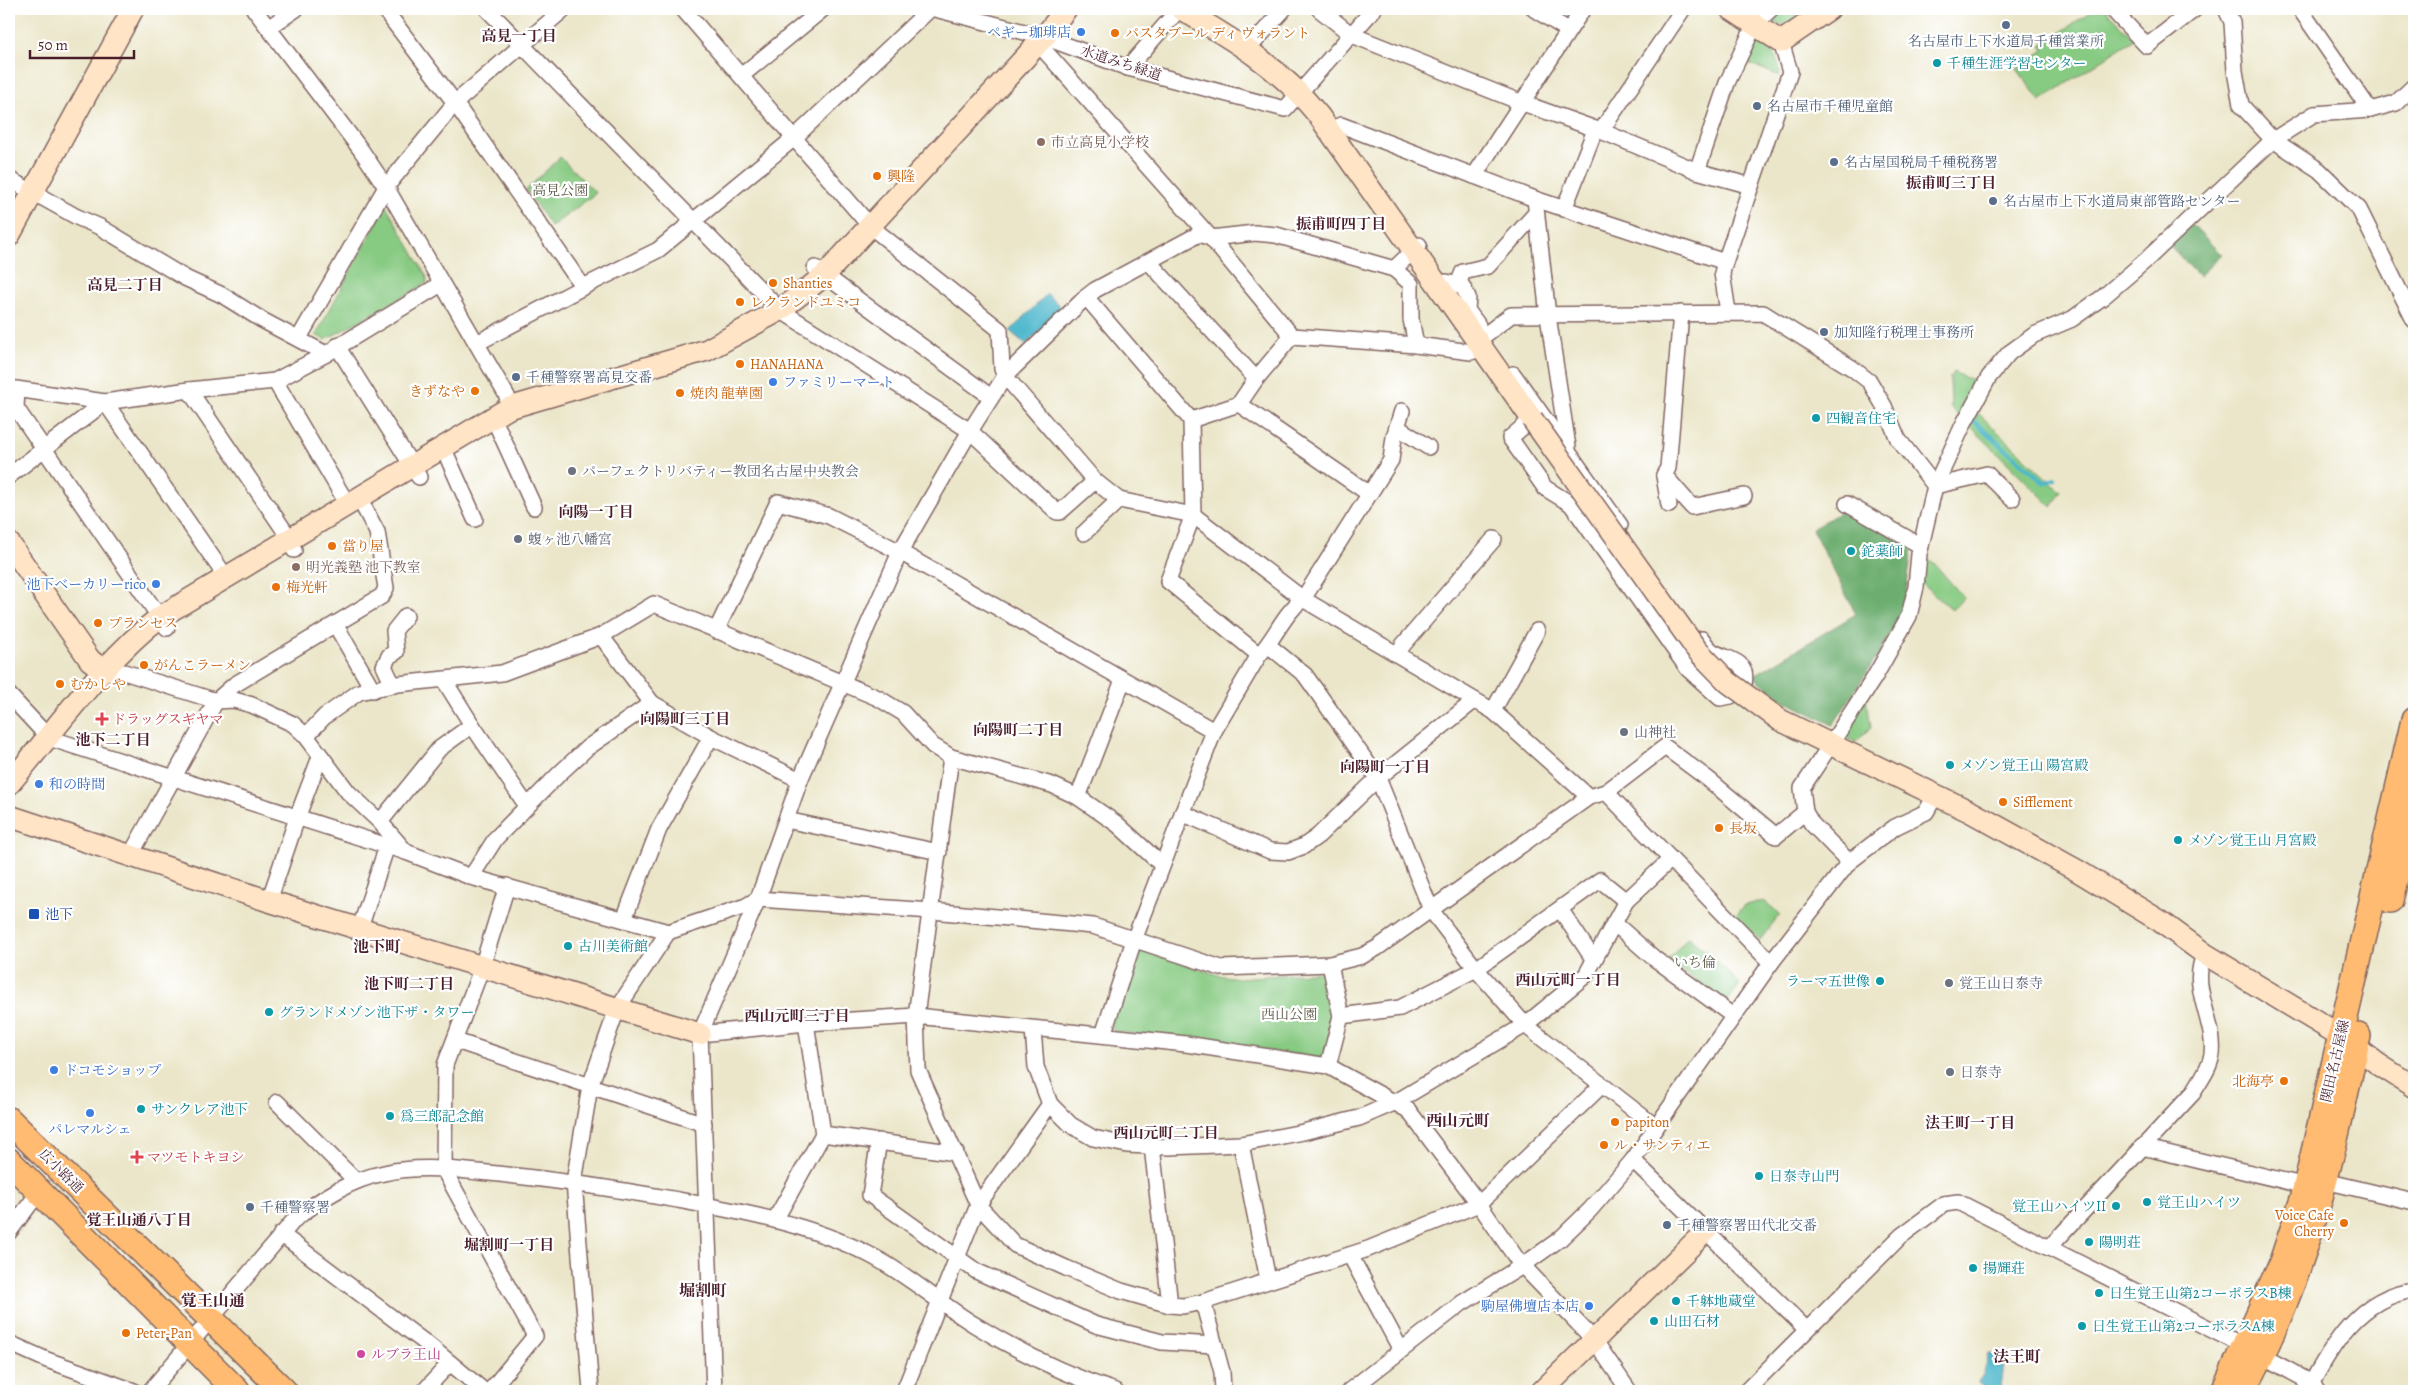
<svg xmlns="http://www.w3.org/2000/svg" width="2423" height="1400" font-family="Alegreya,'Noto Serif JP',serif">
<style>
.green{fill:#87ca82;stroke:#687456}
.forest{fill:#6dae70;stroke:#5c664e}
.water{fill:#4eb7cc;stroke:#4c6b7c}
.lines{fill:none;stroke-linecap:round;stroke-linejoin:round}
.stream{stroke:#4eb7cc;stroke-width:4.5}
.street-casing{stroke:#826562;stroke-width:18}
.secondary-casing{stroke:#826562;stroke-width:24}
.primary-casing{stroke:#826562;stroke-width:28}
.street{stroke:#fff;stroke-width:15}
.secondary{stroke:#ffe4c6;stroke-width:21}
.primary{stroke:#febb71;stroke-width:25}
.secondary-bridge-casing{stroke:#826562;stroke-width:24;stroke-linecap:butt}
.secondary-bridge{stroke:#ffe4c6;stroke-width:21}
.service-dot{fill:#5c6f8a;stroke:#fff;stroke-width:2}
.shop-dot{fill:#3f7fe0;stroke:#fff;stroke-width:2}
.food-dot{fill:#e8710a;stroke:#fff;stroke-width:2}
.culture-dot{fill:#0f9aa8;stroke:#fff;stroke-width:2}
.education-dot{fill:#8d6e63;stroke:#fff;stroke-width:2}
.worship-dot{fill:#6b7280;stroke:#fff;stroke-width:2}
.health-dot{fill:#e0444e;stroke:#fff;stroke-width:2}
.transit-dot{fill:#1a4fb4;stroke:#fff;stroke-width:2}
.hotel-dot{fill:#d1479c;stroke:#fff;stroke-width:2}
.labels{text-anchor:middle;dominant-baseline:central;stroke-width:4.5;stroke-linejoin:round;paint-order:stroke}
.shop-label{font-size:14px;fill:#366cbe;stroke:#fff;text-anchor:end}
.food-label{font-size:14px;fill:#c56008;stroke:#fff;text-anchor:start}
.service-label{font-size:14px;fill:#4e5e75;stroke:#fff;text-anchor:start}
.street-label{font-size:14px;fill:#4a1f2b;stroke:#fff}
.culture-label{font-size:14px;fill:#0d838f;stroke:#fff;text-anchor:start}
.education-label{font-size:14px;fill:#785e54;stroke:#fff;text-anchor:start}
.park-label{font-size:14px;fill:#5f5b49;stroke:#fff}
.worship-label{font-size:14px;fill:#5b616d;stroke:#fff;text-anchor:start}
.health-label{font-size:14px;fill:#be3a42;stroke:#fff;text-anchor:start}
.transit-label{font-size:14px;fill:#164399;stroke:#fff;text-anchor:start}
.hotel-label{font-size:14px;fill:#b23c85;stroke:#fff;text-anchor:start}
.neighbourhood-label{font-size:15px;font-weight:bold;fill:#4a1f2b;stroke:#fff}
.quarter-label{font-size:16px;font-weight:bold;fill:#4a1f2b;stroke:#fff}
</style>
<rect width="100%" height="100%" fill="#fff"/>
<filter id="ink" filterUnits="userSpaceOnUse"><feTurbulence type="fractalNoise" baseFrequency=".02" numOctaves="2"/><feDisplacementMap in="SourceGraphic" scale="10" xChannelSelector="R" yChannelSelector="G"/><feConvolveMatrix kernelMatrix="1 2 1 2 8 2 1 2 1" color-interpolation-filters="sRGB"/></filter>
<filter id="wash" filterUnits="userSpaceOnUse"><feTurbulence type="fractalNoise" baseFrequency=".0096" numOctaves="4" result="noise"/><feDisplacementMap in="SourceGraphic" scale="20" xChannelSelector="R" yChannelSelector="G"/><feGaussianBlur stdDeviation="1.12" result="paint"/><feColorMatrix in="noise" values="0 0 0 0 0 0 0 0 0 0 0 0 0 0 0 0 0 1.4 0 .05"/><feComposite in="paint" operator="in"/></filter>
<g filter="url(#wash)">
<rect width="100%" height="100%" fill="#ebe6c9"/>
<g class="green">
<polygon points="1776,9 1800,9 1794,13 1798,19 1780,25 1767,18"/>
<polygon points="2094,9 2105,9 2134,39 2040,101 2017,69 2044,50 2041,46"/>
<path d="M1755,36C1767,45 1783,60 1779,76L1743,61Z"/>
<polygon points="560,157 596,193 551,227 526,190"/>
<polygon points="387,207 427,277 427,283 325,340 316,335 385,208"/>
<polygon points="1954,372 1963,377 1978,381 1960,417 1951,409 1950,377"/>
<polygon points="1977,412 2061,492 2052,507 1969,425"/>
<polygon points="1923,559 1933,562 1964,598 1952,610 1919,581"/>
<polygon points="1866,698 1871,727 1856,742 1841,736"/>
<polygon points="1764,901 1780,914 1760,940 1735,916 1745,905"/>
<polygon points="1688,937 1712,956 1740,984 1726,1003 1668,960"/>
<polygon points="1138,949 1218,975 1238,978 1321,972 1328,976 1335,1015 1326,1055 1321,1058 1114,1031 1111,1025"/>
</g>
<g class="forest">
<polygon points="2192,225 2222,255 2199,276 2170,246"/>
<polygon points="1846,509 1912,548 1904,608 1878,655 1833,725 1782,699 1753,676 1856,614 1812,529"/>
</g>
<g class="water">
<polygon points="1047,294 1062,308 1026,345 1010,331"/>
<polygon points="1988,1354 2005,1355 2001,1387 1992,1391 1978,1382 1983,1375"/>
</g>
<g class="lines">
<polyline class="stream" points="1969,417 2045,483 2055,479"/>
</g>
</g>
<g filter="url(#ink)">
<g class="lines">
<g class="street-casing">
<g id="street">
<polyline points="254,9 361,150 386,187 507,396 509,408"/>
<polyline points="384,9 455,103 583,287"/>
<polyline points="487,9 780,310 970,431 1057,512 1060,512 1095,481"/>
<polyline points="683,9 870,226 1000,330 1002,369 1005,376 1095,481 1119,500 1193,515 1303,599 1493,711 1589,797"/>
<polyline points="935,9 1044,37 1128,68 1285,109 1374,9"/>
<polyline points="1319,9 1352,35 1520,102 1601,131 1697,171 1751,186"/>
<polyline points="1534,9 1568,30"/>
<polyline points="2112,9 2147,46 2195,9"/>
<polyline points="2226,9 2232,22 2235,71 2241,105 2273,140 2319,170 2359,209 2414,320"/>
<polyline points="2300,9 2370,110"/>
<polyline points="268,28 296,9"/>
<polyline points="1044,37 1044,50 1211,238 1292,336"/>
<polyline points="1248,49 1284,9"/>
<polyline points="1128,68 1179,9"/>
<polyline points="741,76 823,9"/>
<polyline points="1329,130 1341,125 1535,199 1725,262"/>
<polyline points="1601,131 1683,9"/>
<polyline points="1697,171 1727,83 1755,24 1771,9"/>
<polyline points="1474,176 1583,9"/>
<polyline points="9,179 77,217 100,227 185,278 222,295 262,320 326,354 441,284"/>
<polyline points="1535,199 1548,316 1568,447"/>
<polyline points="1564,209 1595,130"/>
<polyline points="1149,262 1256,379"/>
<polyline points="815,268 991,397"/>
<polyline points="1394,269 1411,284 1411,319 1416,345"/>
<polyline points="1437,284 1446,282 1463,287 1468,297 1467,310 1478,325"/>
<polyline points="1458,284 1463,272 1488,266 1536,213"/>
<polyline points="1086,297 1191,420 1193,515 1168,581 1259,655"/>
<polyline points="1728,312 1722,273 1725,262 1790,72 1781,42"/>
<polyline points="1681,313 1668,468 1664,475 1692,507 1744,496"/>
<polyline points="1485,335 1511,315 1763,313 1852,368 1870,382 1884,406 1898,439 1935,486 1987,474 2012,499"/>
<polyline points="299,338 386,187 455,103 564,9"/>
<polyline points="477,343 583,287 658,250 793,139 930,9"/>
<polyline points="337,346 419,477"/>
<polyline points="1513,374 1620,525"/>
<polyline points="275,381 348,505"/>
<polyline points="9,388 105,402 189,390 275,381 326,354"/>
<polyline points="17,390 16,408 167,628"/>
<polyline points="189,390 284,530 294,550"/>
<polyline points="1239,404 1368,493"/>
<polyline points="493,417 534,507"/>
<path d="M1532,419L1510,438L1545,488L1571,504L1688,669L1720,698L1731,696L1744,685C1749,658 1728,661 1712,651C1708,648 1705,644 1702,639"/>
<polyline points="1191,420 1239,404 1256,379 1292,336 1416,345 1471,352 1481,348"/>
<polyline points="1397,427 1428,447"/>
<polyline points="443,447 475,519"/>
<polyline points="9,476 105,402 226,577"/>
<polyline points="1664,476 1669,505"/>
<polyline points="1847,504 1921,546"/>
<polyline points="1084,533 1119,500"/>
<polyline points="335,624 373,690"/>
<polyline points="716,631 778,502 829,516 900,552 1214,731"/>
<polyline points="601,636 652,703 711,737 800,780"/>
<polyline points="1268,645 1305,675 1378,778 1431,910 1476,969 1525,1025 1656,1127"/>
<polyline points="1398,654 1403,645 1494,539"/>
<polyline points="104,671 124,672 216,701 234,700 252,705 293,724 306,736 348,792 380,822 406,852"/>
<polyline points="444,680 472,725 527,806"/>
<polyline points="393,685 384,666 389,656 396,652 394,631 406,616"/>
<polyline points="9,695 49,738 406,852 471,877 668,932 746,906 758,899 932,911 1093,926 1221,968 1330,964 1362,956 1377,948 1589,797 1606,792 1665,747 1708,779 1776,836 1805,812"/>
<polyline points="1493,711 1537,631"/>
<polyline points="306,736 325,716 359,692 398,684 502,673 601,636 654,604 878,698 903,713 933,746 951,757 1052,785 1078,797 1117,824 1162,865"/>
<polyline points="951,757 916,1016 918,1070 978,1205 1015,1245 1066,1268 1121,1291 1170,1305 1183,1306 1203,1302 1368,1249 1479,1204 1602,1085"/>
<polyline points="1606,792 1771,963"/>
<polyline points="1078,797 1123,680"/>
<polyline points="1182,813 1270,851 1288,852 1304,846 1318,836 1378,778 1474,701"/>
<polyline points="786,820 939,852"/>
<polyline points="380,822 439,749 472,725"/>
<polyline points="130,856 216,701 234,685 382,596 386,588 377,532 359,498"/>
<polyline points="1849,862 1812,824 1805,812 1802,788 1874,678 1909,616 1916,587 1919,554 1935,486 1964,423 1989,377 2009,353 2034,335 2072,319 2103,297 2145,261 2273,140 2314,114 2370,110 2396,103 2414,86"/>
<polyline points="471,877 496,838 559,774 587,748 652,703"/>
<polyline points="269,901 297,818 320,757"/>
<polyline points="1560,909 1594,960"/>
<polyline points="624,919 659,829 711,737"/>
<polyline points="1614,923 1655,959 1733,1016"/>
<polyline points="360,928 387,846"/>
<polyline points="1341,1016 1400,1008 1476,969 1600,880 1626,901"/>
<polyline points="1033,1029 1036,1067 1050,1104 1071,1125 1093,1138 1127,1145 1169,1147 1241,1144 1303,1132 1359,1118 1396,1102 1525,1025 1586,975 1626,901 1670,860"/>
<polyline points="700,1034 806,1023 916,1016 1186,1044 1328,1066 1408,1110 1479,1204 1519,1262 1595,1341 1629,1391"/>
<path d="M1103,1035L1134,940L1214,731L1259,655C1275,638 1284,613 1303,599L1391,460L1394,437L1402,411"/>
<polyline points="456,1041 704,1124"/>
<polyline points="1328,1066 1341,1016 1330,964"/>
<polyline points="277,1102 355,1180"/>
<polyline points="823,1134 956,1153"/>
<polyline points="879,1141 870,1195 976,1271 1096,1325 1162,1342 1215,1345"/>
<polyline points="1241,1144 1268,1280"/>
<polyline points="1152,1146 1170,1305"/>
<polyline points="2142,1147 2306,1186"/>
<polyline points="1633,1160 1807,1330"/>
<polyline points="2325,1181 2414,1202"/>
<polyline points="775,1220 823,1134 806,1023"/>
<polyline points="9,1232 39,1192"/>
<polyline points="281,1234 431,1347 484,1391"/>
<path d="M2049,1248L2193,1093C2200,1081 2210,1068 2212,1054C2216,1021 2188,986 2205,954"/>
<polyline points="1350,1255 1401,1350"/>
<polyline points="1203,1302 1222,1372 1223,1391"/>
<polyline points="9,1343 47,1360 134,1391"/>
<path d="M2308,1390C2331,1346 2359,1297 2414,1290"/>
<path d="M150,1391L295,1219C322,1198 350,1180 384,1173C424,1164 467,1171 507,1175C565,1181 621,1190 678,1200C743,1212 809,1224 868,1254C906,1273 939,1303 975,1325C1019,1352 1066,1375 1115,1391"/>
<polyline points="424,1391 450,1363"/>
<polyline points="490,1391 535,1336 444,1170 445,1065 482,967 507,886"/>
<polyline points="591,1391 574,1182 590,1086 617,1009 668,932"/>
<polyline points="714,1391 700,1034 758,899 800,780 900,552 970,431 1005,376 1086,297 1095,290 1199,234 1211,238 1255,233 1276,235 1394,269 1419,245"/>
<polyline points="904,1391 978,1205 1050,1104"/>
<polyline points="1349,1391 1462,1303 1522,1266 1560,1239 1590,1210 1633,1160 1771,963 1849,862 1895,827 1926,812 1935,796"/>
<polyline points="1746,1391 1901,1236 1944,1204 1958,1202 2244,1346 2312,1383 2317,1391"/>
</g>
</g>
<g class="secondary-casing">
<g id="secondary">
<path d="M1181,9C1234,40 1280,67 1319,116L1532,419"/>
<polyline points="1731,9 1781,42 1829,9"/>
<polyline points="9,236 133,9"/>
<polyline points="9,543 90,660 104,671"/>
<polyline points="1780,720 1971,812 2078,871 2160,921 2205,954 2341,1036 2378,1064 2414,1087"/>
<path d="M9,784C56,730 103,661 160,617L509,408L707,350L780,310L824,276L1044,37L1066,9"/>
<polyline points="9,816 269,901 700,1034"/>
<polyline points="1542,1391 1706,1231"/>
</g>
</g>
<g class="primary-casing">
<g id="primary">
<polyline points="2390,900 2414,800"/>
<polyline points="9,1120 284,1391"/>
<polyline points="9,1161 237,1391"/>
<polyline points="2224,1391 2282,1262 2303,1199 2414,720"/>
<path d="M2243,1391C2306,1277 2331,1162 2358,1036"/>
</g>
</g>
<use href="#street" class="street"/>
<use href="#secondary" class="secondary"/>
<use href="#primary" class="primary"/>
<g class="secondary-bridge-casing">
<polyline id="secondary-bridge" points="1532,419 1697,650 1728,682 1780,720"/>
</g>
<use href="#secondary-bridge" class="secondary-bridge"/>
</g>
</g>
<g class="service-dot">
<circle cx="2006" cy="25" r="5"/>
<circle cx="1757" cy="106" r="5"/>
<circle cx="1834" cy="162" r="5"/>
<circle cx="1993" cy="201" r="5"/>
<circle cx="1824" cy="332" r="5"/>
<circle cx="516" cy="377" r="5"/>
<circle cx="250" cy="1207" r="5"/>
<circle cx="1667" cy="1225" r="5"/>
</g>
<g class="shop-dot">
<circle cx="1081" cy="32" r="5"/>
<circle cx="773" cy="382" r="5"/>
<circle cx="156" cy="584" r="5"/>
<circle cx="39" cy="784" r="5"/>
<circle cx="54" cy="1070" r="5"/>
<circle cx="90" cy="1113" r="5"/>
<circle cx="1589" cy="1306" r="5"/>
</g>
<g class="food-dot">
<circle cx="1115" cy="33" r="5"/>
<circle cx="877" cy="176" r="5"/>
<circle cx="773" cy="283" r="5"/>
<circle cx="740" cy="302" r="5"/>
<circle cx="740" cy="364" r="5"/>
<circle cx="475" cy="391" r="5"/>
<circle cx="680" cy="393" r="5"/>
<circle cx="332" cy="546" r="5"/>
<circle cx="276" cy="587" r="5"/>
<circle cx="98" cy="623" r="5"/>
<circle cx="144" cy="665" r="5"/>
<circle cx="60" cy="684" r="5"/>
<circle cx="2003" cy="802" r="5"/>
<circle cx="1719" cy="828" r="5"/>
<circle cx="2284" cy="1081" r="5"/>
<circle cx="1615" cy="1122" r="5"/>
<circle cx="1604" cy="1145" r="5"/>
<circle cx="2344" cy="1223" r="5"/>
<circle cx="126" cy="1333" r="5"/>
</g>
<g class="culture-dot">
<circle cx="1937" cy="63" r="5"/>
<circle cx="1816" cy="418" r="5"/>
<circle cx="1851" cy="551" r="5"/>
<circle cx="1950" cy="765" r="5"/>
<circle cx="2178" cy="840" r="5"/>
<circle cx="568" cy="946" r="5"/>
<circle cx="1880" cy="981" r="5"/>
<circle cx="269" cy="1012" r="5"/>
<circle cx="141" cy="1109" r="5"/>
<circle cx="390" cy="1116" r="5"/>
<circle cx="1759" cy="1176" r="5"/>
<circle cx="2147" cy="1202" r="5"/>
<circle cx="2116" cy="1206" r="5"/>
<circle cx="2089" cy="1242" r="5"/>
<circle cx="1973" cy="1268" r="5"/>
<circle cx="2099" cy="1293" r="5"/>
<circle cx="1676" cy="1301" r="5"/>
<circle cx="1654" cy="1321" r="5"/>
<circle cx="2082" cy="1326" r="5"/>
</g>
<g class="education-dot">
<circle cx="1041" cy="142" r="5"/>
<circle cx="296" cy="567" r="5"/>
</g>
<g class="worship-dot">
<circle cx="572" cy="471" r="5"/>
<circle cx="518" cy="539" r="5"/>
<circle cx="1624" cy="732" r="5"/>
<circle cx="1949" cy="983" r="5"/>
<circle cx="1950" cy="1072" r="5"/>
</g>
<g class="health-dot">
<path d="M99.5 711.5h5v5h5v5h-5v5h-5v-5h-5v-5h5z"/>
<path d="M134.5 1149.5h5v5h5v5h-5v5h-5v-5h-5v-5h5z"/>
</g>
<rect class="transit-dot" x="28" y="908" width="12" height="12" rx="2.5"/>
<circle class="hotel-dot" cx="361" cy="1354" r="5"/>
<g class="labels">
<g class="shop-label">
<text x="1071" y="32">ペギー珈琲店</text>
<text x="783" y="382" text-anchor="start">ファミリーマート</text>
<text x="146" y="584">池下ベーカリーrico</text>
<text x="49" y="784" text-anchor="start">和の時間</text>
<text x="64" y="1070" text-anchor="start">ドコモショップ</text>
<text x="90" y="1129" text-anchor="middle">パレマルシェ</text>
<text x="1579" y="1306">駒屋佛壇店本店</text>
</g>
<g class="food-label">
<text x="1125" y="33">パスタブール ディ ヴォラント</text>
<text x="887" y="176">興隆</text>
<text x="783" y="283">Shanties</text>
<text x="750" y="302">レクランドユミコ</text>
<text x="750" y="364">HANAHANA</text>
<text x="465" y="391" text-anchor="end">きずなや</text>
<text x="690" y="393">焼肉 龍華園</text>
<text x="342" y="546">當り屋</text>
<text x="286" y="587">梅光軒</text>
<text x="108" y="623">プランセス</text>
<text x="154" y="665">がんこラーメン</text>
<text x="70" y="684">むかしや</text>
<text x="2013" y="802">Sifflement</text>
<text x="1729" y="828">長坂</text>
<text x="2274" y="1081" text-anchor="end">北海亭</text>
<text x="1625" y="1122">papiton</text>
<text x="1614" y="1145">ル・サンティエ</text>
<text x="2334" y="1215" text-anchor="end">Voice Cafe<tspan x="2334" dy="16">Cherry</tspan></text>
<text x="136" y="1333">Peter-Pan</text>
</g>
<g class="service-label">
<text x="2006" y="41" text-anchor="middle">名古屋市上下水道局千種営業所</text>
<text x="1767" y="106">名古屋市千種児童館</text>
<text x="1844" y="162">名古屋国税局千種税務署</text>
<text x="2003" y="201">名古屋市上下水道局東部管路センター</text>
<text x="1834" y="332">加知隆行税理士事務所</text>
<text x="526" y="377">千種警察署高見交番</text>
<text x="260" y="1207">千種警察署</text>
<text x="1677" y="1225">千種警察署田代北交番</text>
</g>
<g class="street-label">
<text transform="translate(1121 63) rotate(18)">水道みち緑道</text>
<text transform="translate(2335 1061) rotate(-77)">関田名古屋線</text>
<text transform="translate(61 1171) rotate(45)">広小路通</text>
</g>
<g class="culture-label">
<text x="1947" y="63">千種生涯学習センター</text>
<text x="1826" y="418">四観音住宅</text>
<text x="1861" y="551">鉈薬師</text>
<text x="1960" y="765">メゾン覚王山 陽宮殿</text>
<text x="2188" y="840">メゾン覚王山 月宮殿</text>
<text x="578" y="946">古川美術館</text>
<text x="1870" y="981" text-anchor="end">ラーマ五世像</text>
<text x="279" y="1012">グランドメゾン池下ザ・タワー</text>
<text x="151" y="1109">サンクレア池下</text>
<text x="400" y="1116">爲三郎記念館</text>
<text x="1769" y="1176">日泰寺山門</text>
<text x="2157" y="1202">覚王山ハイツ</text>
<text x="2106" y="1206" text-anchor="end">覚王山ハイツII</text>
<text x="2099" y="1242">陽明荘</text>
<text x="1983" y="1268">揚輝荘</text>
<text x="2109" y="1293">日生覚王山第2コーポラスB棟</text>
<text x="1686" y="1301">千躰地蔵堂</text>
<text x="1664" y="1321">山田石材</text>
<text x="2092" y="1326">日生覚王山第2コーポラスA棟</text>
</g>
<g class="education-label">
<text x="1051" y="142">市立高見小学校</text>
<text x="306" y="567">明光義塾 池下教室</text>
</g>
<g class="park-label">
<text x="560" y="190">高見公園</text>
<text x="1695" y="962">いち倫</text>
<text x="1289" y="1014">西山公園</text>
</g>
<g class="worship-label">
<text x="582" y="471">パーフェクトリバティー教団名古屋中央教会</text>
<text x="528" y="539">蝮ヶ池八幡宮</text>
<text x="1634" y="732">山神社</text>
<text x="1959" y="983">覚王山日泰寺</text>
<text x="1960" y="1072">日泰寺</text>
</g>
<g class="health-label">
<text x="112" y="719">ドラッグスギヤマ</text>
<text x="147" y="1157">マツモトキヨシ</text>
</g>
<g class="transit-label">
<text x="45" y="914">池下</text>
</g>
<g class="hotel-label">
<text x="371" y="1354">ルブラ王山</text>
</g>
<g class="neighbourhood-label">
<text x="519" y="36">高見一丁目</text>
<text x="1951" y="183">振甫町三丁目</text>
<text x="1341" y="224">振甫町四丁目</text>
<text x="125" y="285">高見二丁目</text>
<text x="596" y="512">向陽一丁目</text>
<text x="685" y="719">向陽町三丁目</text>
<text x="1018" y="730">向陽町二丁目</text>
<text x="113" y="740">池下二丁目</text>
<text x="1385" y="767">向陽町一丁目</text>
<text x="1568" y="980">西山元町一丁目</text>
<text x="409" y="984">池下町二丁目</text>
<text x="797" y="1016">西山元町三丁目</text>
<text x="1970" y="1123">法王町一丁目</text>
<text x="1166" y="1133">西山元町二丁目</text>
<text x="139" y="1220">覚王山通八丁目</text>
<text x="509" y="1245">堀割町一丁目</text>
</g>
<g class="quarter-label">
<text x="377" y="947">池下町</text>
<text x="1458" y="1121">西山元町</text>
<text x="703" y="1291">堀割町</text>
<text x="213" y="1301">覚王山通</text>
<text x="2017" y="1357">法王町</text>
</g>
</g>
<rect width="2423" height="1400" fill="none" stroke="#fff" stroke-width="30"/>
<path d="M30 50v8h104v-8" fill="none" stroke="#4a1f2b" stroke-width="2.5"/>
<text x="38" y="50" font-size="15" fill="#4a1f2b" stroke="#ffffff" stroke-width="4" paint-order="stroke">50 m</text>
</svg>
